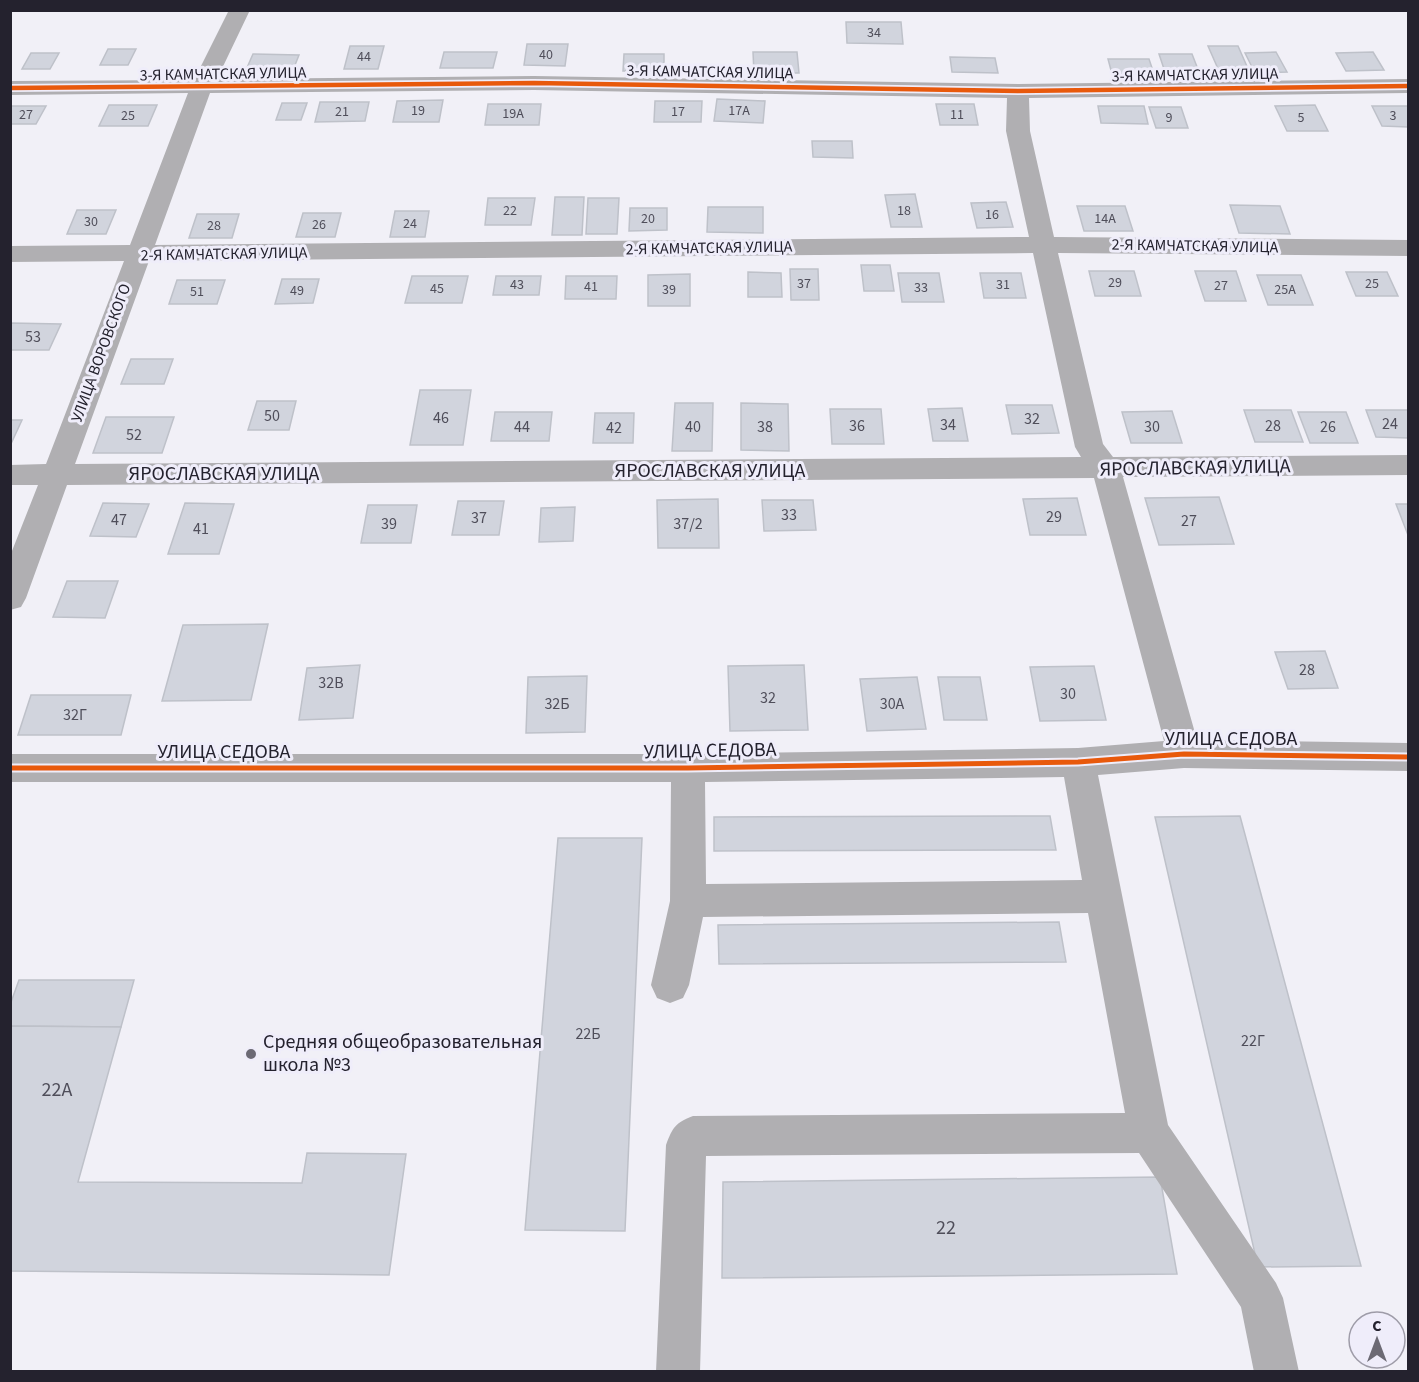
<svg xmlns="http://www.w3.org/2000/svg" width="1419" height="1382" font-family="'Source Sans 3',sans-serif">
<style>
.building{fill:#d1d4dd;stroke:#bec1c9;stroke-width:1.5}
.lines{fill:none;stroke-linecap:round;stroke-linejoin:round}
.minor{fill:#b0afb2;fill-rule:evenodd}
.cycleway-far1-casing{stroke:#efedfa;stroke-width:8}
.cycleway-casing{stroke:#efedfa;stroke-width:9}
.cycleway-far1{stroke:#e8590c;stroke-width:4.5}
.cycleway{stroke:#e8590c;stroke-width:5}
.poi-dot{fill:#6c6a74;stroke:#efedfa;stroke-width:2}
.labels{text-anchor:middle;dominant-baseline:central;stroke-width:6;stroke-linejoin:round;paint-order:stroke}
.far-number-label{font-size:14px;fill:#4f4e5a}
.far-street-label{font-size:16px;fill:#24222e;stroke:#efedfa}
.number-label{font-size:16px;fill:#4f4e5a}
.street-label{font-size:20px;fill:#24222e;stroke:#efedfa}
.poi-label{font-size:20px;fill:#24222e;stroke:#efedfa;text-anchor:start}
.near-number-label{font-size:20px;fill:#4f4e5a}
</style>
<rect width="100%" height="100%" fill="#f1f0f7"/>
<g class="building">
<polygon points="846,22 901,22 903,44 847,43"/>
<polygon points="527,44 568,44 565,66 524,65"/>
<polygon points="350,46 384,46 378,69 344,69"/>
<polygon points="1208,46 1238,46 1249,71 1219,71"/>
<polygon points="108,49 136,49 128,65 100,65"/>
<polygon points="444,52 497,52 493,68 440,68"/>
<polygon points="753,52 797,52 799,73 754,73"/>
<polygon points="1276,52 1287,72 1255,73 1245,53"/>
<polygon points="1373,52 1384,70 1346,71 1336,53"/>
<polygon points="31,53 59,53 50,69 22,69"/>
<polygon points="253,54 299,55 293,70 246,70"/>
<polygon points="624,54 664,54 664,71 623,71"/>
<polygon points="1159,54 1192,54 1199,72 1165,72"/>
<polygon points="950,57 995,58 998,73 952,72"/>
<polygon points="1108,59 1149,59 1154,74 1112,74"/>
<polygon points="717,99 765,101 763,123 714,121"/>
<polygon points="443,100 439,122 393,122 397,101"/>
<polygon points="655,101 702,101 701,122 654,122"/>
<polygon points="320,102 369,102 365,121 315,122"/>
<polygon points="282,103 307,103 301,120 276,120"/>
<polygon points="488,104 541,104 539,125 485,125"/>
<polygon points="936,104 974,104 978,125 940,125"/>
<polygon points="109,105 157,105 148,126 99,126"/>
<polygon points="1315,105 1328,131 1287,131 1275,106"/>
<polygon points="10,106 46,106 36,124 10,124"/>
<polygon points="1098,106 1144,106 1148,124 1101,123"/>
<polygon points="1372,106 1408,106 1408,127 1382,126"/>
<polygon points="1149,107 1181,107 1188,128 1156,128"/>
<polygon points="812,141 852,141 853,158 813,157"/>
<polygon points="915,194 922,227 891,227 885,195"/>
<polygon points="555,197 584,197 582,235 552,235"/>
<polygon points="488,198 535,198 531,225 485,225"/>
<polygon points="588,198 619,198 617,234 586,234"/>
<polygon points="1006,202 1013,227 977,228 971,203"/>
<polygon points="1230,205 1280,206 1290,234 1239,233"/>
<polygon points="1077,206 1125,206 1133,231 1084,231"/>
<polygon points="708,207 763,207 763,233 707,232"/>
<polygon points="630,208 667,208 667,230 629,231"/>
<polygon points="77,210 116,210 106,234 67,234"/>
<polygon points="395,211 429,211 425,237 390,237"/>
<polygon points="303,213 341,213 335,237 296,237"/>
<polygon points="197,214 239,214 232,238 189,238"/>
<polygon points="861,265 890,265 894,291 864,291"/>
<polygon points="790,269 818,269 819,300 791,300"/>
<polygon points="1089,271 1134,271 1141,296 1095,296"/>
<polygon points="1195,271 1236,271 1246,301 1205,301"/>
<polygon points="748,272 781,273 782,297 748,297"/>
<polygon points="1346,272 1387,272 1398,296 1356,296"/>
<polygon points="898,273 939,273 944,302 902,302"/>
<polygon points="980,273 1021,273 1026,298 984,298"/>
<polygon points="690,274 690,306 648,306 648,275"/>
<polygon points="1257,275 1301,275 1313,305 1268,305"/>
<polygon points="412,276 468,276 462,303 405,303"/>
<polygon points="496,276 541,276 539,295 493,295"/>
<polygon points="566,276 617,276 616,299 565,299"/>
<polygon points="282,279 319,279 313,303 275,304"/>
<polygon points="177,280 225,280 217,304 169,304"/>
<polygon points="10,323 61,324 49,350 10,350"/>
<polygon points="131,359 173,359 164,384 121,384"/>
<polygon points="420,390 471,390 463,445 410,445"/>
<polygon points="257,401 296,401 289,430 248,430"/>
<polygon points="675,403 713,403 712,451 672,451"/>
<polygon points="741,403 788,404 789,451 741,450"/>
<polygon points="1006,405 1052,405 1059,433 1012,434"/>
<polygon points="962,408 968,441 933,441 928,409"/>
<polygon points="830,409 881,409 884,444 832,444"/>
<polygon points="1244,410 1291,410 1303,442 1255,442"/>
<polygon points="1366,410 1408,410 1408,438 1376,437"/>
<polygon points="1172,411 1182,443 1131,443 1122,412"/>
<polygon points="495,412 552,412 549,441 491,441"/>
<polygon points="1298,412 1346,412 1358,443 1310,443"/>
<polygon points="595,413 634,413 633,443 593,443"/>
<polygon points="106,417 174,417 162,453 93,453"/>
<polygon points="10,420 22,420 10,446"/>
<polygon points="1219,497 1234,544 1159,545 1145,498"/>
<polygon points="1077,498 1086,535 1030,535 1023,499"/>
<polygon points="718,499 719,548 658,548 657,500"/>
<polygon points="762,500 813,500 816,530 764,531"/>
<polygon points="458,501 504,501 499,535 452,535"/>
<polygon points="103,503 149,504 136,537 90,536"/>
<polygon points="185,503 234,504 219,554 168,554"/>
<polygon points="1396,504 1408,504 1408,535"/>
<polygon points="368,505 417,505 411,543 361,543"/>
<polygon points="575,507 573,541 539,542 541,508"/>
<polygon points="67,581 118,581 105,618 53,617"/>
<polygon points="268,624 251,700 162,701 183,625"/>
<polygon points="1325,651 1338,688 1288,689 1275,652"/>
<polygon points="360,665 353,718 299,720 307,668"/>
<polygon points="804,665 808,730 730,731 728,666"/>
<polygon points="1094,666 1106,720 1040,721 1030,667"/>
<polygon points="587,676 585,732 526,733 528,677"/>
<polygon points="917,677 926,729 867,731 860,679"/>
<polygon points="938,677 980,677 987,720 944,720"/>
<polygon points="31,695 131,695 121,735 18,735"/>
<polygon points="1050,816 1056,850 714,851 714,817"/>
<polygon points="1240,816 1361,1266 1258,1267 1155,817"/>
<polygon points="558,838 642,838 625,1231 525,1230"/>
<polygon points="1059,922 1066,962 719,964 718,925"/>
<polygon points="19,980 134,980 121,1027 10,1026 10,1005"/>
<polygon points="10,1026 121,1027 78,1182 302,1183 307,1153 406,1154 389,1275 10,1271"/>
<polygon points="1160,1177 1177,1274 722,1278 723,1182"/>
</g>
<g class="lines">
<path class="minor" d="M229,10H250L217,79L534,76L1018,84L1408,79V93L1029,98L1030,131L1054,237L1408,240V256L1058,253L1103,444L1113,457L1408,455V475L1123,477L1197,740L1408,743V771L1184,768L1098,775L1168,1125L1276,1283L1283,1298L1299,1372H1254L1241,1307L1139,1153L706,1156L700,1372H656L666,1145C673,1127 675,1123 693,1116L1125,1113L1088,913L703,917L689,985L683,998L670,1003L657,998L651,985L670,901L671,782H10V754H688L1078,748L1164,741L1094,478L67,485L26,598L21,607L10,610V556L38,485H10V465L46,464L124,261L10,262V246L130,245L188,93L10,95V81L194,80ZM534,90L1007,98L1006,131L1029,237L155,245L210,93ZM1033,253L1075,447L1081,457L75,464L149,261ZM1064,777L1082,880L706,884L705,782Z"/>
<g class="cycleway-far1-casing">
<polyline id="cycleway-far1" points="10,88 534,83 1018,91 1408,86"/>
</g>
<g class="cycleway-casing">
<polyline id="cycleway" points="10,768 688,768 1078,762 1184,754 1408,757"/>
</g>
<use href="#cycleway-far1" class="cycleway-far1"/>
<use href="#cycleway" class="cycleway"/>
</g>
<circle class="poi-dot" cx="251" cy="1054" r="6"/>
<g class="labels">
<g class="far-number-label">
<text x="874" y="33">34</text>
<text x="546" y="55">40</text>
<text x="364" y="57">44</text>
<text x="418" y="111">19</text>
<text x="739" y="111">17А</text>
<text x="342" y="112">21</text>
<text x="678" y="112">17</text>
<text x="513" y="114">19А</text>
<text x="26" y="115">27</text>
<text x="957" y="115">11</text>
<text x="128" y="116">25</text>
<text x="1393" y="116">3</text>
<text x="1169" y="118">9</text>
<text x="1301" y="118">5</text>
<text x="510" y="211">22</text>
<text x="904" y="211">18</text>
<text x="992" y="215">16</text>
<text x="648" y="219">20</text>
<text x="1105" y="219">14А</text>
<text x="91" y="222">30</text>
<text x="410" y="224">24</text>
<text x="319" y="225">26</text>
<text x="214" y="226">28</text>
<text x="1115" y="283">29</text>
<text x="804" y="284">37</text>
<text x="1372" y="284">25</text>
<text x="517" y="285">43</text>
<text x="1003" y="285">31</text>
<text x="1221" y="286">27</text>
<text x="591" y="287">41</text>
<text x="921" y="288">33</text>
<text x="437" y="289">45</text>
<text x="669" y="290">39</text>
<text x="1285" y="290">25А</text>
<text x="297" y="291">49</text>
<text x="197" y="292">51</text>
</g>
<g class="far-street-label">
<text transform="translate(710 72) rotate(1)">3-Я КАМЧАТСКАЯ УЛИЦА</text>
<text transform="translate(223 74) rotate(-1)">3-Я КАМЧАТСКАЯ УЛИЦА</text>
<text transform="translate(1195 75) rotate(-1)">3-Я КАМЧАТСКАЯ УЛИЦА</text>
<text transform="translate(1195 246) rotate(1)">2-Я КАМЧАТСКАЯ УЛИЦА</text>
<text transform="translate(709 248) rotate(-1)">2-Я КАМЧАТСКАЯ УЛИЦА</text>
<text transform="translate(224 254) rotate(-1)">2-Я КАМЧАТСКАЯ УЛИЦА</text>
<text transform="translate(101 353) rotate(-70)">УЛИЦА ВОРОВСКОГО</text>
</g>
<g class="number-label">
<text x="33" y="337">53</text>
<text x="272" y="416">50</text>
<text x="441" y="418">46</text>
<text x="1032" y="419">32</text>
<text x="1390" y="424">24</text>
<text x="948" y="425">34</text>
<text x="857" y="426">36</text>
<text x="1273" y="426">28</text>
<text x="522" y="427">44</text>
<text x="693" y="427">40</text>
<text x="765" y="427">38</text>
<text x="1152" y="427">30</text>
<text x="1328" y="427">26</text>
<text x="614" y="428">42</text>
<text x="134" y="435">52</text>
<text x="789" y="515">33</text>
<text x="1054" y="517">29</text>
<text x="479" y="518">37</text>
<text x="119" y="520">47</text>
<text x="1189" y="521">27</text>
<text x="389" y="524">39</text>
<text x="688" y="524">37/2</text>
<text x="201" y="529">41</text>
<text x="1307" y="670">28</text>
<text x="331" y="683">32В</text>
<text x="1068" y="694">30</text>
<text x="768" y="698">32</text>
<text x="557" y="704">32Б</text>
<text x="892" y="704">30А</text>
<text x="75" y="715">32Г</text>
<text x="588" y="1034">22Б</text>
<text x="1253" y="1041">22Г</text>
</g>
<g class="street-label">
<text transform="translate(1195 468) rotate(-1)">ЯРОСЛАВСКАЯ УЛИЦА</text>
<text x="710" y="471">ЯРОСЛАВСКАЯ УЛИЦА</text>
<text x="224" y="474">ЯРОСЛАВСКАЯ УЛИЦА</text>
<text x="1231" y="739">УЛИЦА СЕДОВА</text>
<text transform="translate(710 751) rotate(-1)">УЛИЦА СЕДОВА</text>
<text x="224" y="752">УЛИЦА СЕДОВА</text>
</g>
<g class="poi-label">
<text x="263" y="1042">Средняя общеобразовательная<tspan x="263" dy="23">школа №3</tspan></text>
</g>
<g class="near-number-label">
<text x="57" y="1090">22А</text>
<text x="946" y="1228">22</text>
</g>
</g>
<rect width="1419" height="1382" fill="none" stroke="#24222e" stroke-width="24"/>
<g transform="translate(1377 1340)"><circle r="28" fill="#efedfa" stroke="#9e9ca8" stroke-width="1.5"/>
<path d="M0-4.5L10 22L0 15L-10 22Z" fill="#6c6a74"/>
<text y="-9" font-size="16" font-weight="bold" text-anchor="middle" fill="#24222e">С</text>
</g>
</svg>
